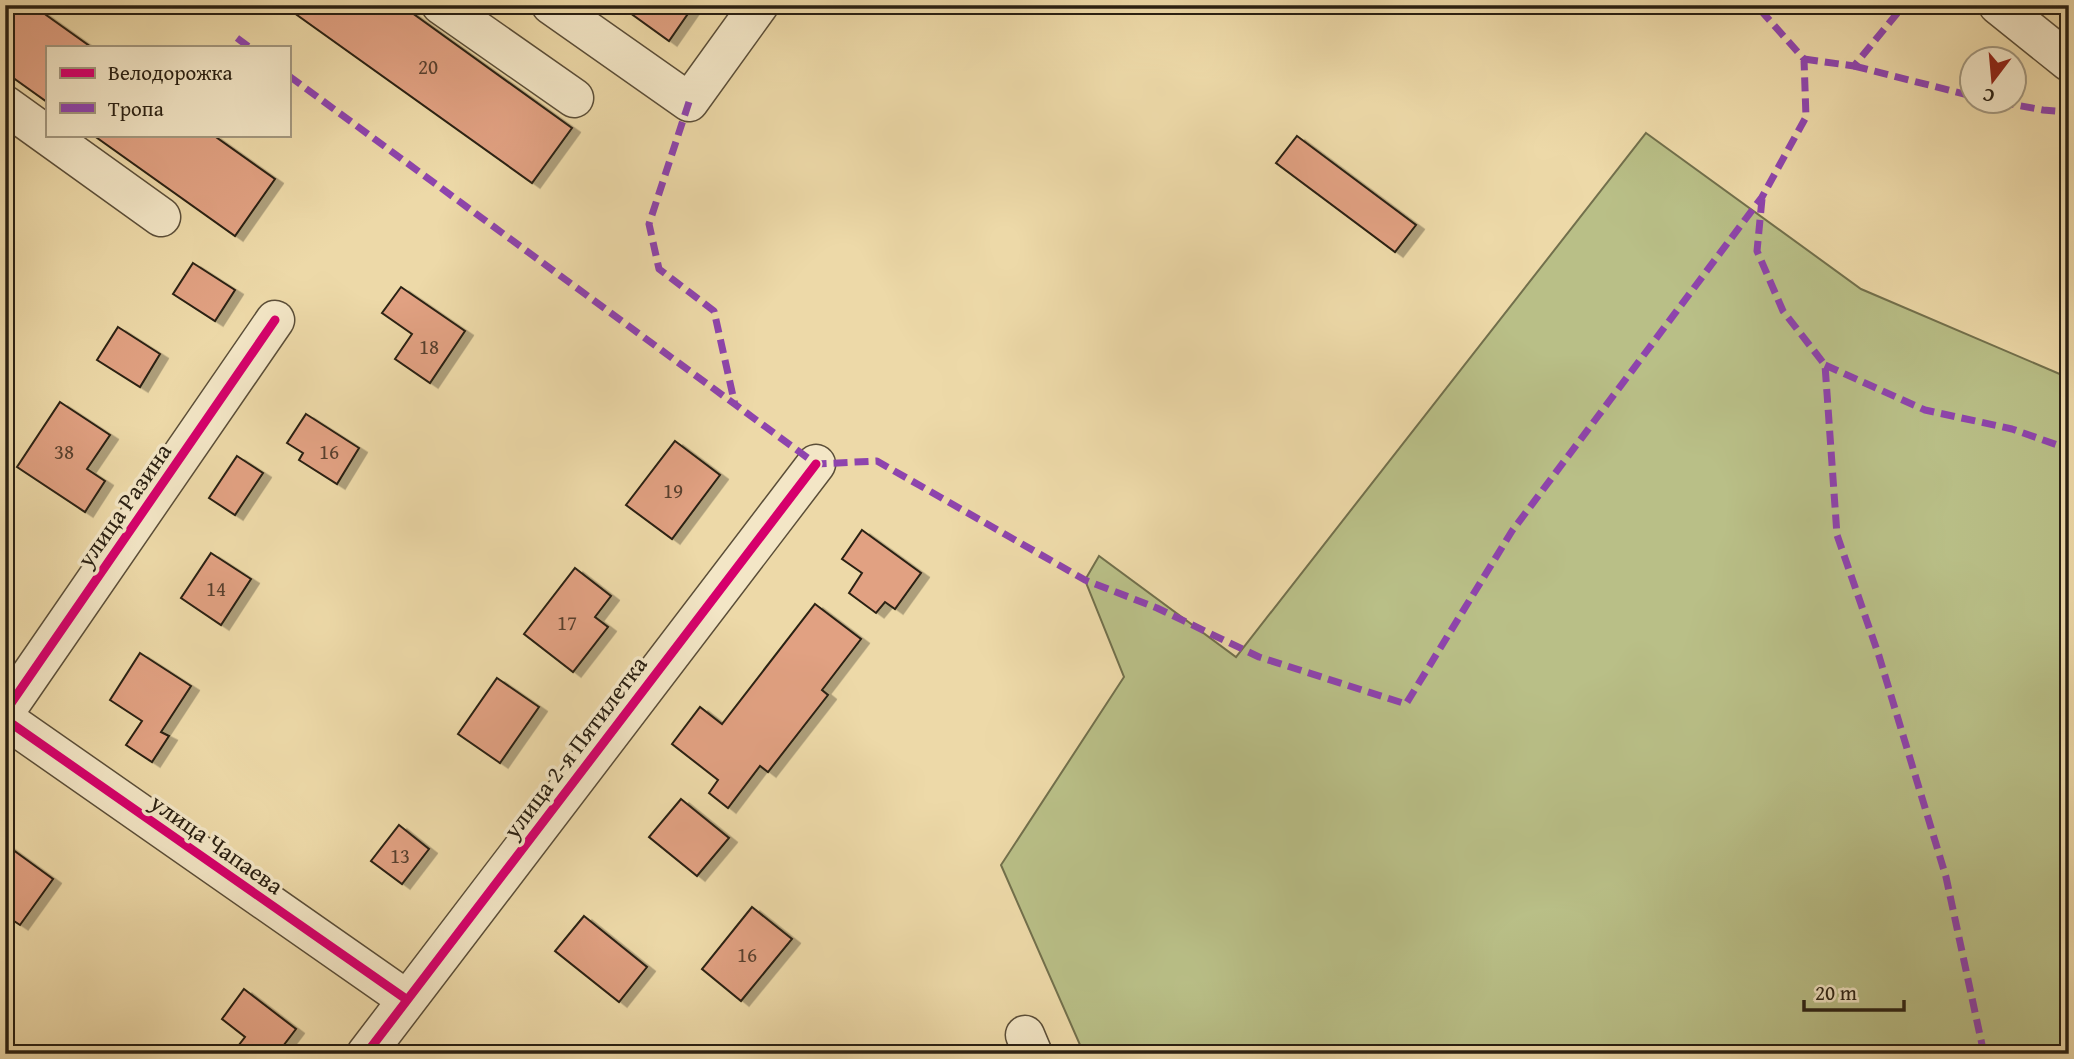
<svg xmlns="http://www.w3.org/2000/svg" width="2074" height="1059" font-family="'Gentium Book Plus',serif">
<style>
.green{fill:#b9bf87;stroke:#72704c;stroke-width:2}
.building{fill:#e1a182;stroke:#2a2012;stroke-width:2;filter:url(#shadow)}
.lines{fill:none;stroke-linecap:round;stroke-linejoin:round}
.minor-casing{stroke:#5b4e38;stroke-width:41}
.minor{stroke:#f3e6c6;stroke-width:38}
.quiet{stroke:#8e44ad;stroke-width:7;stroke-dasharray:14 7;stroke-linecap:butt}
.cycleway-casing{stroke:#f3e6c6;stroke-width:13}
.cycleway{stroke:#d6006c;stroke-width:9}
.labels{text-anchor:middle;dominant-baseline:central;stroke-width:7;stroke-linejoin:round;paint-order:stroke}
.number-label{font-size:21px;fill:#58402e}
.street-label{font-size:24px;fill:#2a2012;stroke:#f3e6c6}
</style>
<defs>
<filter id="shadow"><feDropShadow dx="8" dy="4.5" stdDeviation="0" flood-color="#0004"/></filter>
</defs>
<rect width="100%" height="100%" fill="#edd9a8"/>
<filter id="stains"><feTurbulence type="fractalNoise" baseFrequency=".00286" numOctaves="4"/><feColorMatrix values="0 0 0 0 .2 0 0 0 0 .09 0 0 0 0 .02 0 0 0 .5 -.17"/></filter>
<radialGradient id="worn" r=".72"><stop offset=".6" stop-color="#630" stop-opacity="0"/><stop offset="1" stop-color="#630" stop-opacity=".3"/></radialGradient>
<polygon class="green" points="1646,133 1861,289 2069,378 2069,1054 1084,1054 1001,865 1124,677 1085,580 1099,556 1236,657"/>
<g class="building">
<polygon points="5,5 32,5 91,47 47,47 47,102 5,72"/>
<polygon points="283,5 401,5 572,128 532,183"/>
<polygon points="619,5 694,5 669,41"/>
<polygon points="93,135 213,135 275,179 235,236"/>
<polygon points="1297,136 1416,225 1395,252 1276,163"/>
<polygon points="193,263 235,290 215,321 173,294"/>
<polygon points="401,287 465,331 430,383 395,359 412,334 382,313"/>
<polygon points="118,327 160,354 140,387 97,360"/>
<polygon points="60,402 110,435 87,469 105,481 85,512 17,467"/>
<polygon points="306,414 359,448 337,484 299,460 303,453 287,443"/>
<polygon points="675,441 720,475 672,539 626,505"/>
<polygon points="237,456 263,473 235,515 209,498"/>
<polygon points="862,530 921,573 895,609 885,602 876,613 849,593 862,573 842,559"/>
<polygon points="211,553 251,579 221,625 181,598"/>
<polygon points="575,568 611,596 595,617 608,627 573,672 524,634"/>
<polygon points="815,604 861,639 822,690 828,695 768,772 760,766 728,808 709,793 718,780 672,744 700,707 722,724"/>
<polygon points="140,653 191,686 161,732 169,736 152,762 126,745 142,721 110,700"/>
<polygon points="497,678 539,707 500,763 458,734"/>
<polygon points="681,799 729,838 697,876 649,837"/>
<polygon points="399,825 429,849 402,884 371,861"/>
<polygon points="5,844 53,879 20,925 5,915"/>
<polygon points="752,907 792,939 741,1001 702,969"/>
<polygon points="584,916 647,967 619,1002 555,951"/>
<polygon points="244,989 296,1029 277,1054 232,1054 245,1037 222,1019"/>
</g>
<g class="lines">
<g class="minor-casing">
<g id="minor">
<polyline points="441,5 574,98"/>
<polyline points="551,5 689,102 759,5"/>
<polyline points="1998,5 2069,62"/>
<polyline points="5,105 161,217"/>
<polyline points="5,712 275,320"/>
<polyline points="5,719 406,999"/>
<polyline points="1025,1035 1033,1054"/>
<polyline points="366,1054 816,464"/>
</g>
</g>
<use href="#minor" class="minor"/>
<g class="quiet">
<polyline points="237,38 249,47"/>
<polyline points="1804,59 1854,66 1904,5"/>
<polyline points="1854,66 1972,96"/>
<polyline points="289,76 816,464 877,461 1085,580 1157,608 1259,657 1406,704 1512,531 1762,197 1806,117 1804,59 1756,5"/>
<polyline points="689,102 649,224 659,269 714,311 735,405"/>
<polyline points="2000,102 2043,110 2069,112"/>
<polyline points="1762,199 1757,251 1783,311 1825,365 1837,535 1879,656 1946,877 1984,1054"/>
<polyline points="1825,365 1925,410 2012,429 2069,449"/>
</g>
<g class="cycleway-casing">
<g id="cycleway">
<polyline points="5,712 275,320"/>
<polyline points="5,719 406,999"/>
<polyline points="366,1054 816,464"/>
</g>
</g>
<use href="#cycleway" class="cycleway"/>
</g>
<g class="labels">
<g class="number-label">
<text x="428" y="66">20</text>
<text x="429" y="346">18</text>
<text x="64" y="451">38</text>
<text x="329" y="451">16</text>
<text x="673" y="490">19</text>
<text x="216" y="588">14</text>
<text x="567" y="622">17</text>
<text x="400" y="855">13</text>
<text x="747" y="954">16</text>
</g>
<g class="street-label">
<text transform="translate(124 505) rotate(-55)">улица Разина</text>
<text transform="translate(575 747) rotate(-53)">улица 2-я Пятилетка</text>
<text transform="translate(217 844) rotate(35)">улица Чапаева</text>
</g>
</g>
<rect width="2074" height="1059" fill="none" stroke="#edd9a8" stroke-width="28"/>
<rect x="7" y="7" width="2060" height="1045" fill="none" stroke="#2a2012" stroke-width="3.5"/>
<rect x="14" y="14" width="2046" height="1031" fill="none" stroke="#2a2012" stroke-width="2"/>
<rect x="46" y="46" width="245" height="91" fill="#f3e6c6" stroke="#a3977e" stroke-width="2"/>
<rect x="60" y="68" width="35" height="10" fill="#d6006c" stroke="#a3977e" stroke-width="2"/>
<text x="108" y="80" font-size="21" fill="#2a2012">Велодорожка</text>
<rect x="60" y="103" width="35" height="10" fill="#8e44ad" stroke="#a3977e" stroke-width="2"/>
<text x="108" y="116" font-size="21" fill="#2a2012">Тропа</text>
<g transform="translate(1993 80) rotate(196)"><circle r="33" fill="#f3e6c6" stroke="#a3977e" stroke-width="2"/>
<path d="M0-5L12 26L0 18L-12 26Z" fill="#8f2418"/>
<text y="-10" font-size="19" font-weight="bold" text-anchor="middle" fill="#2a2012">С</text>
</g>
<path d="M1804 1000v10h100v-10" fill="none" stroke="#2a2012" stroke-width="3.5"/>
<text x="1815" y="1000" font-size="21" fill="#2a2012" stroke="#f3e6c6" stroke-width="5" paint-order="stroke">20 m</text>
<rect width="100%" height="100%" filter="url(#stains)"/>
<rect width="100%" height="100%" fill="url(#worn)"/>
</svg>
